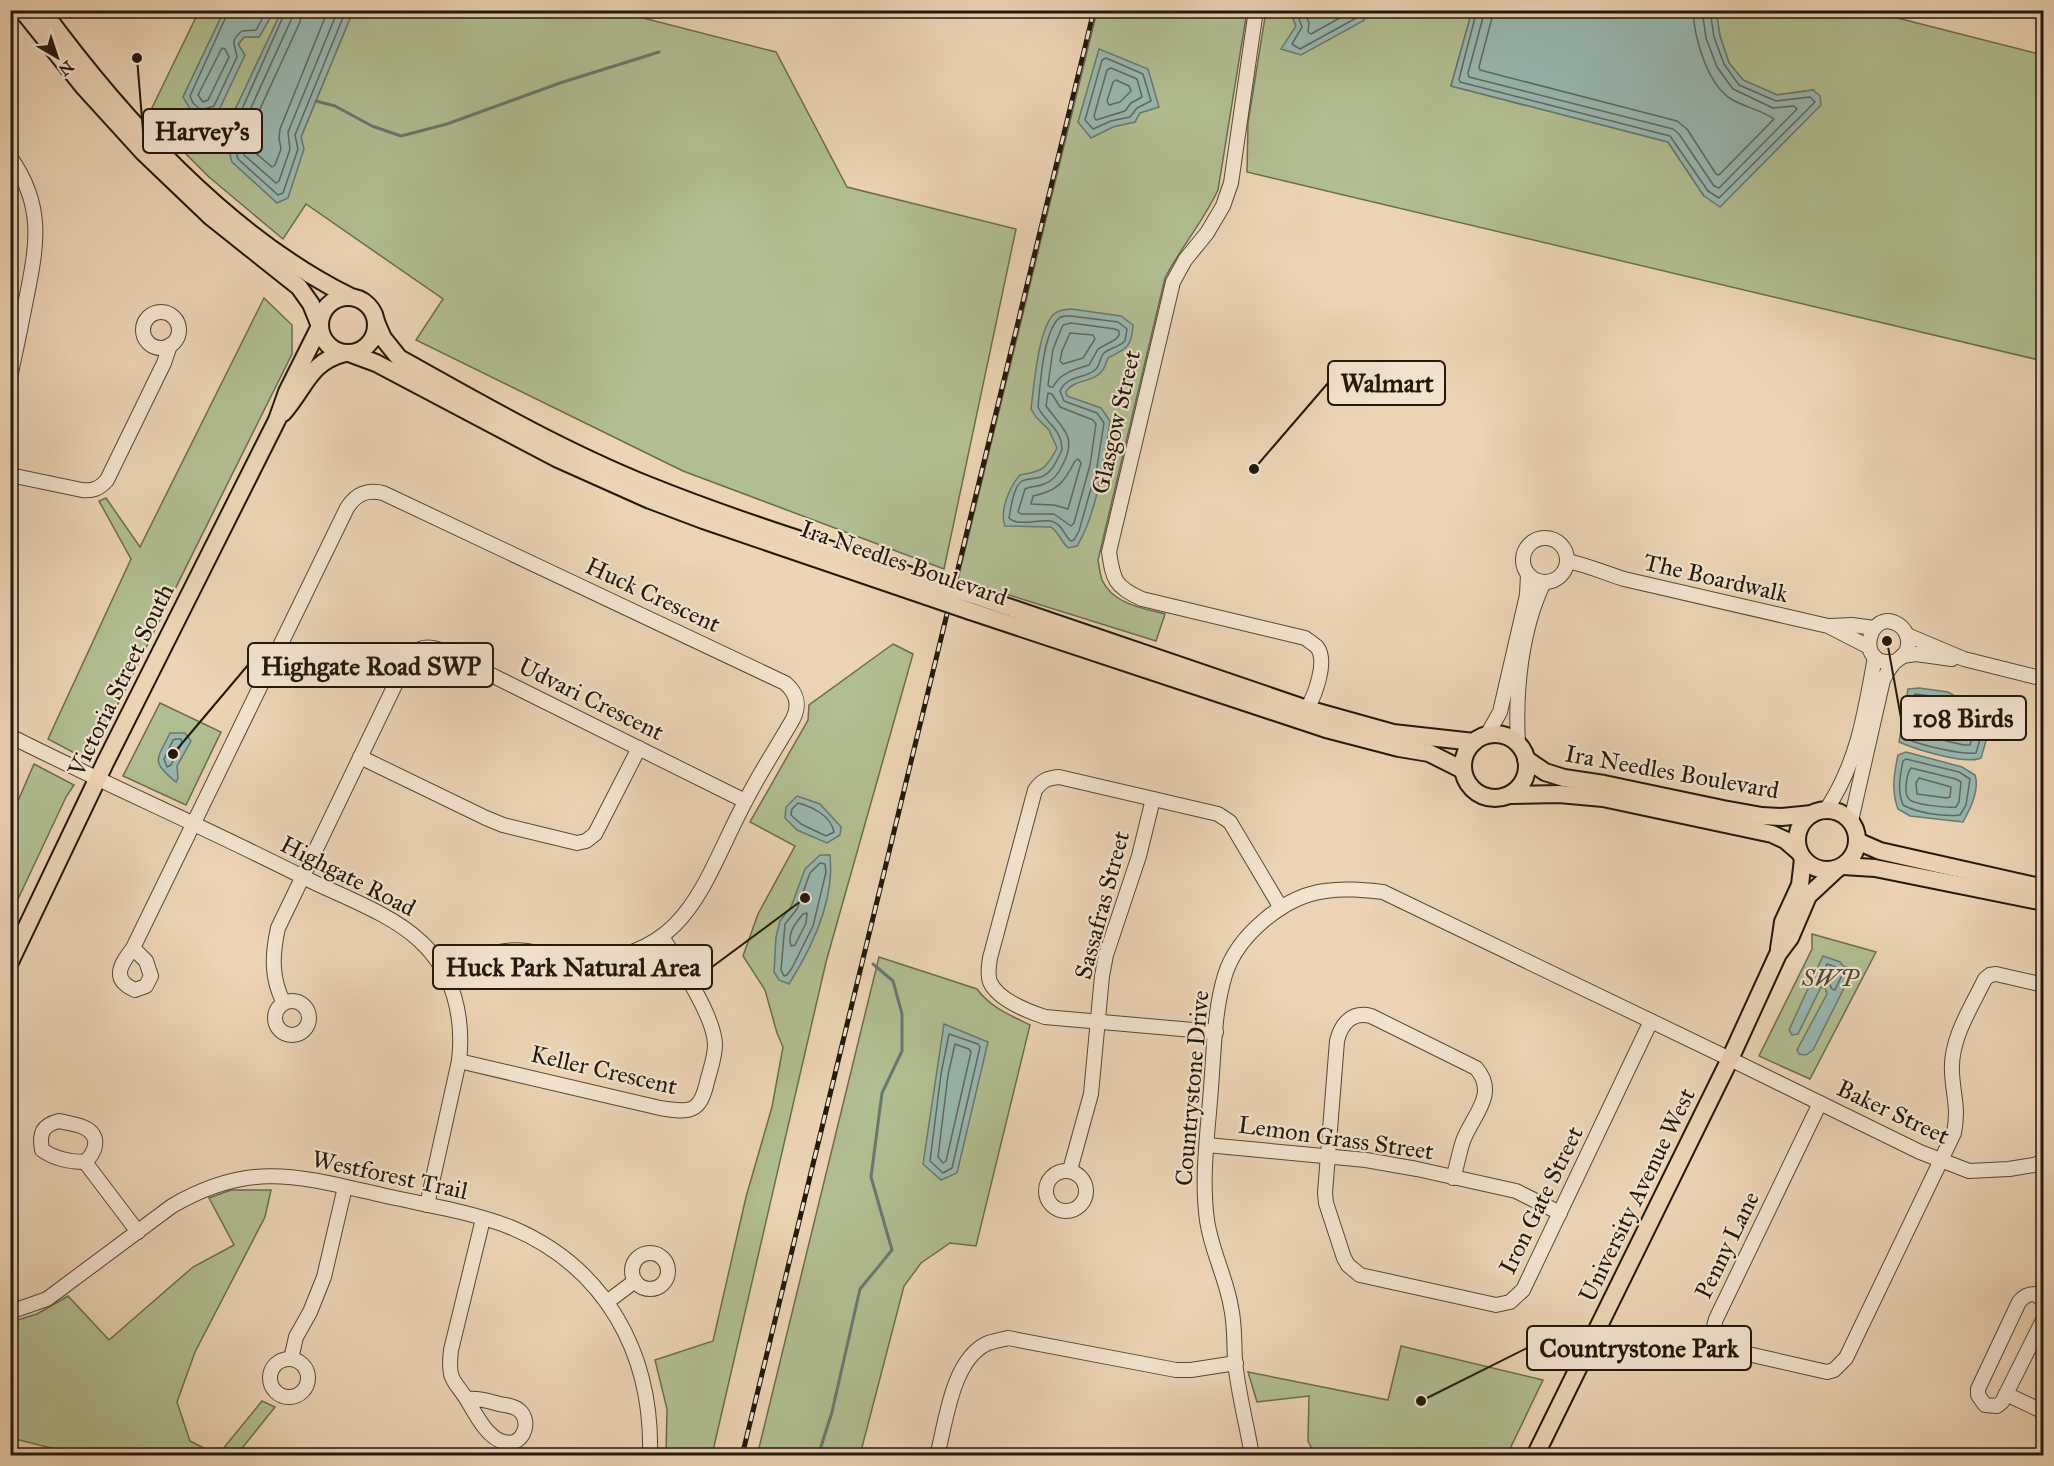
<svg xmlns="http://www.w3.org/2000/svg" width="2054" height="1466" font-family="'IM FELL Great Primer',serif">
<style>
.green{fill:#b1be91;stroke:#6a6c4e;stroke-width:1.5}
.water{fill:#98b7b0;stroke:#69786e;stroke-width:1.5}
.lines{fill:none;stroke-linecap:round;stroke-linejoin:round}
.shore{stroke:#5e685e;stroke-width:1.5}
.stream{stroke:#69786e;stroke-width:3}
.minor-casing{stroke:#554835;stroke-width:16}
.major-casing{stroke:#23190b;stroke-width:20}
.minor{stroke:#f2e2ce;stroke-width:14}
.major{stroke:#ebd3b3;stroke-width:16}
.rail-casing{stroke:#23190b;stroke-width:5}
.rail{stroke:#f2e2ce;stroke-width:3;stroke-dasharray:9;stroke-linecap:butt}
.major-bridge-casing{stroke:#23190b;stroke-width:20;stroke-linecap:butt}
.major-bridge{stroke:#ebd3b3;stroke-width:16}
.labels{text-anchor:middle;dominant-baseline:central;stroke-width:4.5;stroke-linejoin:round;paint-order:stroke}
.street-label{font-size:24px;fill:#23190b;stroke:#f2e2ce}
.park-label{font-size:24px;font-style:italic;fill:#4e4b33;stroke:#f2e2ce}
.leader{fill:none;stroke:#23190b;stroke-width:2}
.callout-dot{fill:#23190b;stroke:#f2e2ce;stroke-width:2}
.callout{fill:#f2e2ce;stroke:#23190b;stroke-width:2}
.callout-label{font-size:26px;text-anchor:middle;font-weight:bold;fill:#23190b}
</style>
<rect width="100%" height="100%" fill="#ebd3b3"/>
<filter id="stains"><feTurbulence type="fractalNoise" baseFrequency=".00333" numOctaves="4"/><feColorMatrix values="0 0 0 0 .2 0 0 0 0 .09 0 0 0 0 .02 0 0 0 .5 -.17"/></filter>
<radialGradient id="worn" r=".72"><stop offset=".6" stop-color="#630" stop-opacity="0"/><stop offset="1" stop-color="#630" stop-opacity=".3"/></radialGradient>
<g class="green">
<polygon points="199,11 224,11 183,97 238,45 244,37 259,37 274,11 282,11 224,133 301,137 353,11 616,11 776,52 847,187 1016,229 944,569 683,471 416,340 443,299 306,204 283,239 209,177 148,116"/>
<path d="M1097,11H1247L1218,190C1203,222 1181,247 1165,278L1098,560C1099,566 1100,574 1102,580C1113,604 1142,608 1165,614L1156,641L958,579Z"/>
<polygon points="1266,11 1290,11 1296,26 1363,21 1370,11 1472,11 1451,86 1668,142 1704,196 1813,90 1777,95 1743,80 1729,63 1720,36 1716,11 1870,11 2043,55 2043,361 1247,172 1248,123"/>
<polygon points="264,298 292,325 292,354 93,754 82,757 48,739 131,559 99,501 106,498 140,547"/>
<polygon points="893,644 913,654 826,962 712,1455 666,1455 667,1409 655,1360 713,1341 746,1197 772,1107 783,1047 777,1033 765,990 743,956 758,914 795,846 750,822 808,720 809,705"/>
<polygon points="160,703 221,732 186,805 123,776"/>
<polygon points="34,764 74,785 66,797 11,914 11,817"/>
<polygon points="1812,934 1876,952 1810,1079 1759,1056 1812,949"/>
<path d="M879,957L977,989C991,1008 1010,1015 1030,1025L976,1246L950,1243L921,1263L904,1286L860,1455L757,1456Z"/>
<polygon points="231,1190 271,1190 265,1217 195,1352 177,1402 190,1441 217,1455 79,1455 11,1438 11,1322 37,1314 68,1296 109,1340 193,1267 234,1245 209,1198"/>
<polygon points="1401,1346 1543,1380 1507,1455 1315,1455 1308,1441 1309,1396 1257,1402 1248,1372 1388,1400"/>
<polygon points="262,1401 275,1407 239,1452 253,1455 218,1455"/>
</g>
<g class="water">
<polygon points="282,10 353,11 301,137 304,149 288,198 277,203 232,162 224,133"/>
<polygon points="224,11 274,11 259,37 244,37 238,44 245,55 218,112 200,117 189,107 183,97"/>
<polygon points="1290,11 1290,10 1370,11 1363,21 1301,55 1281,49 1296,26"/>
<polygon points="1472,11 1716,11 1720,36 1729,63 1743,80 1777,95 1813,90 1820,96 1821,105 1720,207 1704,196 1668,142 1451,86"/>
<polygon points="1099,49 1148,69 1159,107 1140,113 1135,122 1113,127 1091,138 1078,122"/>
<path d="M1071,309L1121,316L1133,325C1132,347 1126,349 1108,358C1106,363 1105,368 1102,371C1093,383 1073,379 1066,392L1067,396L1101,408L1110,421C1104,459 1097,514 1077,546L1068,548C1061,541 1059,533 1051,527L1005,526C999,511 1010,486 1020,475C1043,471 1046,469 1057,448L1049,430L1036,417L1031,409C1034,386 1038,329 1054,314C1060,309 1064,310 1071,309Z"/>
<path d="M1919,688L1948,692L1960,699L1991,708L1992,720L1981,758C1965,765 1915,749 1899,742L1908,689Z"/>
<path d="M170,733H185L191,741L177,766L178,778L176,782C150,761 157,760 170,733Z"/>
<path d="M1906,752L1962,767L1975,775C1980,790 1970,809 1963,822L1910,816L1898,809C1891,790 1894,774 1898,755Z"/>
<polygon points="797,796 820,804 841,827 840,835 827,843 797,830 785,818 786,807"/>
<path d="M820,855H830C835,900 813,946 789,984L779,980L774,972L776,937L780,921L791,907L805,869Z"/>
<polygon points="1823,956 1840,962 1843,966 1849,968 1849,978 1813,1050 1806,1055 1799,1054 1797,1050 1827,994 1825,988 1821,987 1798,1034 1792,1035 1789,1030"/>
<polygon points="944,1024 988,1042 957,1173 941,1180 923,1164"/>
</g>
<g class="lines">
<g class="shore">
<path d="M229,10L190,96L193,103L201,110L214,106L237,57C235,44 229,42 242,31L256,30L267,10"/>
<polyline points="286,10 231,134 238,159 278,195 283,193 298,149 295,135 346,10"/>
<polyline points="293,10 292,18 239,134 244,155 276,183 279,181 290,149 288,132 338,10"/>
<polyline points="302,10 300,22 248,135 252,150 272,167 275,165 281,149 279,138 280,129 328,10"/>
<polyline points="1296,10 1302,27 1292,44 1300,49 1358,17 1363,10"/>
<polyline points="1304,10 1309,23 1308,32 1311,34 1354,10"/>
<polyline points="1477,10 1459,79 1460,82 1670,136 1708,191 1719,198 1815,102 1810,97 1776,101 1739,85 1724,64 1714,37 1710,10"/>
<polyline points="1485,10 1468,73 1469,77 1673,129 1679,134 1714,186 1719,188 1797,109 1794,106 1773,108 1733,89 1717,67 1706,38 1702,10"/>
<path d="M1494,10L1479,67L1480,70L1677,121L1687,129L1716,174L1719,175L1774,119C1762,110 1744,107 1731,99C1707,84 1694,37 1693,10"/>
<polygon points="222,48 225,49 229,57 208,100 203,102 198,95"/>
<polygon points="1106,58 1143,74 1151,101 1137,108 1130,117 1111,121 1093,129 1085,120 1102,60"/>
<polygon points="1111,68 1137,79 1142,97 1131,103 1125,111 1096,120 1094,116 1107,70"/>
<polygon points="1116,80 1129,86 1131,91 1120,102 1109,105 1107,101 1113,82"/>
<path d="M1071,316L1118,322L1127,329L1125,341C1119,347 1110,348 1104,353C1099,358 1101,365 1095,370C1084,379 1067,375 1060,391L1064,401L1097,413L1104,423L1097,467L1079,531L1074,540L1071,541C1064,536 1063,524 1051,521C1039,519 1018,527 1009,518C1011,508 1013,487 1022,481C1026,479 1032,479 1037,478C1051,476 1056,462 1062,450C1062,428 1045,423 1038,407C1040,385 1043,335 1058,319C1062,315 1066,316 1071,316Z"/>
<path d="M1071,323L1115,329L1119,331V335L1116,339L1098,349L1089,365C1074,370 1061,372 1053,387H1050L1048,385L1053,349L1063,325Z"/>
<polygon points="1070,333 1093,335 1095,339 1083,358 1063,364 1060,361 1062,351"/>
<path d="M1048,393L1052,394L1060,407L1093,420L1096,424L1090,465L1074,523L1071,526L1054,514H1021L1018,512L1025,489C1031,486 1038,487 1044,484C1053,481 1059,473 1063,464C1078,436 1061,427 1046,406Z"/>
<path d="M1078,459L1081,463L1068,509L1054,505L1031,504L1033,496C1057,491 1064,483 1075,461Z"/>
<path d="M1915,694L1946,698L1984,713L1986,719L1976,753C1962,755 1920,745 1907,739L1913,697Z"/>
<polygon points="1922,702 1943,705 1976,719 1977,722 1970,745 1964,745 1915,734 1919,704"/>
<polygon points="1930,712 1941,714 1965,724 1966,727 1964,734 1961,735 1926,727 1925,724 1926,714"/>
<polygon points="176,739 181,739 182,743 171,765 167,767 164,759 173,740"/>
<path d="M1906,759L1959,772L1970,779L1966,805L1960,815C1943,817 1918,813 1903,805C1897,790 1900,776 1903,761Z"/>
<path d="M1911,768L1956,779L1961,782L1959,802L1956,807C1949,808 1914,805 1909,799C1903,793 1907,773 1911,768Z"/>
<polygon points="1919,778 1951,787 1950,797 1947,798 1917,794 1916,783"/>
<path d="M798,803C813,807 831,816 834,832L826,836L801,824L791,815L792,809Z"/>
<polygon points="820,863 825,864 826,872 813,926 792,968 787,975 784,976 781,970 785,924 797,909 810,873"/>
<path d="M807,913L806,923L795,945L791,946C787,933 795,924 803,914Z"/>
<polygon points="1827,964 1836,967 1843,973 1835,990 1832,989 1829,983 1820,979"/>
<polygon points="949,1034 978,1044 980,1047 952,1168 943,1173 930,1161 941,1074"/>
<polygon points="955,1044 969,1049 971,1052 946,1161 943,1163 938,1157 948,1075"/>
</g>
<g class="stream">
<polyline points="316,101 335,106 372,126 401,136 447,124 560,83 659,52"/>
<polyline points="818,1456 832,1412 860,1289 892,1250 871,1177 882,1093 902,1051 902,1014 893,981 873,964"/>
</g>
<g class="minor-casing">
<g id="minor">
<path d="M1256,10L1231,183L1223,206L1207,233L1185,260L1173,282L1109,552C1113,580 1115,587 1142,599L1305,638C1309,641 1314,644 1317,647C1328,661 1315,695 1307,709"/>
<path d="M10,157C45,206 37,245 26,300C21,325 16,351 10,377"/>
<circle cx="161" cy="330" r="18"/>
<path d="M10,475L82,490C93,491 99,489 107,480L164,363L170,345"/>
<circle cx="1545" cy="560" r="22"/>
<path d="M1567,561C1587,565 1605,573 1624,579L1828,626L1869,647"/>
<polyline points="1830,626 1852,625 1874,628"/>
<polyline points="1907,635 1964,659 2044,679"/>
<polyline points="1902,656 1916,654 1952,659"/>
<polyline points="1487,735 1500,712 1527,595 1528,574"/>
<path d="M10,736C109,786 211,830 309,880C344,897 393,915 420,941C454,972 464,1018 459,1061L427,1205"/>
<path d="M1518,744C1515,691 1521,630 1544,582"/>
<polyline points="360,757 486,818 503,825 577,843 586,841 595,834 639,748"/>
<path d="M1826,810C1858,762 1865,712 1875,657"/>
<path d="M1851,821L1883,680C1886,674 1889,669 1893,664C1896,660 1900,659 1904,655C1911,646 1909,632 1899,625C1868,605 1853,671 1896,661"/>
<path d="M133,948L146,961L151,976L146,986L135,990C110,979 121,964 133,948L347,508C356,494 367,489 383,493L785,683C797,693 800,705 793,719C777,747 759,774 745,802C703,881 689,958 581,961C563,962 545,954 527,951C497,947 472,959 446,974"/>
<circle cx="292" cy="1018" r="17"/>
<path d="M284,1003C271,979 272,955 278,928L408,658C419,646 428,645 443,651L745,801"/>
<path d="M1216,1032L1045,1017C1027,1011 998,1000 990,982C987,974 989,966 990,958L1035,790C1042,780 1048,778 1059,777L1218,814L1230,822L1281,908"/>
<path d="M459,1061L660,1108C690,1113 700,1113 707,1082C710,1070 715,1057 715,1045C715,1017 678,962 662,937"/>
<path d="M1820,1103L1716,1319C1711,1333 1715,1341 1726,1349L1827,1372L1834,1370L1846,1358L1954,1133C1959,1107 1953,1096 1952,1072C1950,1039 1971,1008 1985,979L1990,975L1996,974L2044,985"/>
<path d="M59,1121C67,1123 80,1124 87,1129C101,1138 95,1153 85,1162C68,1162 55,1159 42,1150C39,1134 42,1125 59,1121Z"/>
<polyline points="1207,1145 1366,1160 1417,1169 1516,1191 1560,1213"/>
<polyline points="85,1162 138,1232"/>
<polyline points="1070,1170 1091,1094 1102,976 1106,955 1139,856 1153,799"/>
<circle cx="1066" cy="1191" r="20"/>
<path d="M1453,1178C1457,1166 1459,1153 1463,1141C1472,1116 1499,1094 1476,1068L1371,1016C1352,1011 1341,1024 1337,1041L1325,1193L1326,1203L1344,1258L1348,1265L1360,1275L1496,1305L1510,1302L1523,1290L1651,1021"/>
<circle cx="650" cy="1271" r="18"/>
<polyline points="607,1302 635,1281"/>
<path d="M2044,1302L2036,1294C2028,1294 2024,1296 2019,1302L1978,1389V1395L1985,1405L1997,1406L2002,1402L2044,1318"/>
<path d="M10,1312L47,1299L172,1206C252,1159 302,1177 386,1196C427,1205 471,1212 510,1227C606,1267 653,1354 650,1456"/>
<polyline points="291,1359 296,1337 310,1312 324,1277 345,1187"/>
<circle cx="289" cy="1378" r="19"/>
<polyline points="2006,1394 2044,1412"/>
<path d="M467,1399C479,1398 488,1401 499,1404C506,1405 516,1406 521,1412C532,1425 521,1447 504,1442C489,1439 477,1417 470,1405C456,1379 447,1385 451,1350L483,1219"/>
<path d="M937,1456C946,1422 952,1361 986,1344C992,1341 1001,1340 1008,1338L1176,1370H1191L1236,1363"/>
<path d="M1252,1456C1247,1425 1238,1393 1235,1361C1234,1343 1235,1325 1231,1307C1226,1277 1211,1250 1207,1220C1201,1177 1208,1131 1211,1088C1214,1051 1214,1011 1225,975C1237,936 1284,896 1325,891C1345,888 1363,890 1383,892L1730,1059L1920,1152L1969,1171L2009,1169L2034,1165L2044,1161"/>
</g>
</g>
<g class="major-casing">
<g id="major">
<polyline points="22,10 83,86 144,153 211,217 299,287 311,304 320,326"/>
<path d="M42,10C121,118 228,236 349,296"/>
<circle cx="348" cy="325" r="28"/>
<path d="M376,322L383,338L399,358C481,404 563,451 650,486C742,523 836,551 930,582"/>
<polyline points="349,353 376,363 556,458 650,500 703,520 926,596"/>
<path d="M283,413C306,387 309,362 345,353"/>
<polyline points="973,595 1307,709 1393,733 1474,742"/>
<polyline points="970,611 1326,729 1399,748 1429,753 1463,770"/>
<circle cx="1495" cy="766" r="32"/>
<polyline points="1526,759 1545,772 1564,778 1604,784 1723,809 1762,816 1782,817 1812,814"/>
<polyline points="1510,795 1559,794 1603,798 1772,834 1785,840 1799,852"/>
<circle cx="1827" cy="840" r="30"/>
<polyline points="1857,841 1880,851 2044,888"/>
<polyline points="1843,866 1875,868 2044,902"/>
<polyline points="1779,949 1783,922 1800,885 1803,859"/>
<polyline points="10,962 105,763 277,420 287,392 320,326"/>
<polyline points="1535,1456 1730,1059 1778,954 1790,938 1808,896 1837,869"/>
</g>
</g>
<use href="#minor" class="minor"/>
<use href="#major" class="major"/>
<g class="rail-casing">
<polyline id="rail" points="742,1456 1094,10"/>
</g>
<use href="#rail" class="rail"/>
<g class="major-bridge-casing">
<g id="major-bridge">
<polyline points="930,582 973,595"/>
<polyline points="926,596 970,611"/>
</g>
</g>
<use href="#major-bridge" class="major-bridge"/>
</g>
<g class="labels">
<g class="street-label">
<text transform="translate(1116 422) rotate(-77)">Glasgow Street</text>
<text transform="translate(904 563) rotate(19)">Ira Needles Boulevard</text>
<text transform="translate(1716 578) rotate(13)">The Boardwalk</text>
<text transform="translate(653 595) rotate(25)">Huck Crescent</text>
<text transform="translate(121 680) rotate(-64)">Victoria Street South</text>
<text transform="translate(591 699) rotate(26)">Udvari Crescent</text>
<text transform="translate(1672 772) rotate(10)">Ira Needles Boulevard</text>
<text transform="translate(348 876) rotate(27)">Highgate Road</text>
<text transform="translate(1102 905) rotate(-75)">Sassafras Street</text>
<text transform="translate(604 1070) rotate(13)">Keller Crescent</text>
<text transform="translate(1192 1088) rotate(-85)">Countrystone Drive</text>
<text transform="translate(1893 1112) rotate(25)">Baker Street</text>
<text transform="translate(1336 1138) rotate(8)">Lemon Grass Street</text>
<text transform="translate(390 1175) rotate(12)">Westforest Trail</text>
<text transform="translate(1637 1195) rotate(-64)">University Avenue West</text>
<text transform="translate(1541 1200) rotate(-64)">Iron Gate Street</text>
<text transform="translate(1727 1245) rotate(-64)">Penny Lane</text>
</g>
<g class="park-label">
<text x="1830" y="978">SWP</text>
</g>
</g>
<path class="leader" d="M137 58L143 131M1254 469L1328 383M173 754L248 665M1887 641L1901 718M805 898L712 967M1421 1401L1527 1348"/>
<g class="callout-dot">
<circle cx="137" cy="58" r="6"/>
<circle cx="1254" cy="469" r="6"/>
<circle cx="173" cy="754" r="6"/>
<circle cx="1887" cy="641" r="6"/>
<circle cx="805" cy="898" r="6"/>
<circle cx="1421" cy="1401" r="6"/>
</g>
<g class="callout">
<rect x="143" y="109" width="119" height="44" rx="6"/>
<rect x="1328" y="361" width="117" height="44" rx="6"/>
<rect x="248" y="643" width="245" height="44" rx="6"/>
<rect x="1901" y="696" width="125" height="44" rx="6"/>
<rect x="433" y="945" width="279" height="44" rx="6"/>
<rect x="1527" y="1326" width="224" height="44" rx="6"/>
</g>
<g class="callout-label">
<text x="202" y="140">Harvey's</text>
<text x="1387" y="392">Walmart</text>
<text x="371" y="675">Highgate Road SWP</text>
<text x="1963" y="727">108 Birds</text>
<text x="573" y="976">Huck Park Natural Area</text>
<text x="1639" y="1357">Countrystone Park</text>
</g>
<rect width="2054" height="1466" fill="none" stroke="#ebd3b3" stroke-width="36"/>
<rect x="12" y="12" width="2030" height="1442" fill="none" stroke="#23190b" stroke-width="3"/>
<rect x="18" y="18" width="2018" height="1430" fill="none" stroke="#23190b" stroke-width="1.5"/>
<g transform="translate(57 57) rotate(141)" stroke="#f2e2ce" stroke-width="4.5" paint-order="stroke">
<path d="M0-4.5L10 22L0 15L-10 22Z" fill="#23190b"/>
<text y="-9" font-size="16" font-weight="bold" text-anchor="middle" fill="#23190b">N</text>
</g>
<rect width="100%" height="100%" filter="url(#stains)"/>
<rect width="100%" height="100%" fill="url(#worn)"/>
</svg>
